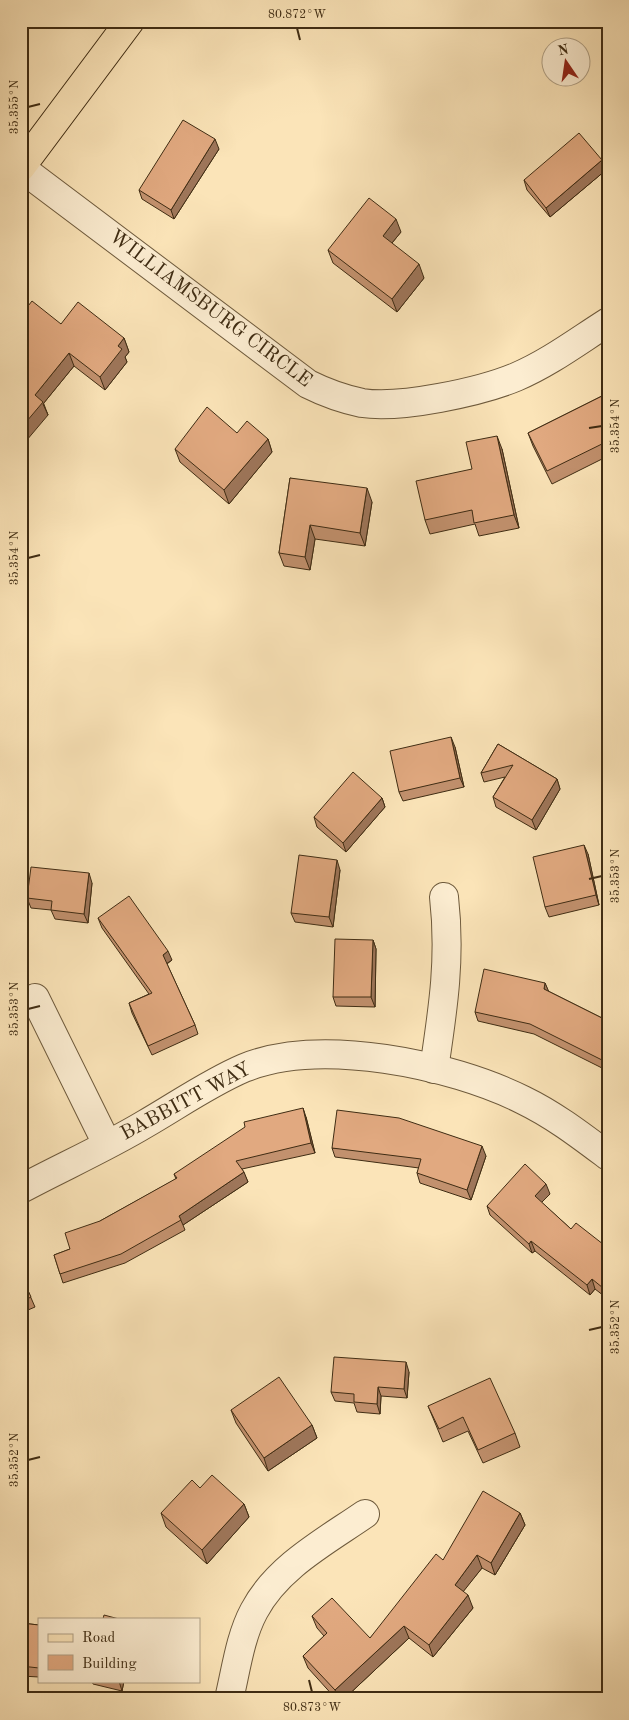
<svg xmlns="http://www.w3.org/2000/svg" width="629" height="1720" font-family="'Old Standard TT',serif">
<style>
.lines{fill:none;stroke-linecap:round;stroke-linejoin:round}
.minor-casing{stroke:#6e5a3c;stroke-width:30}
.major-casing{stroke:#3f2c13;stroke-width:30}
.minor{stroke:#fcedd1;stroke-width:28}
.major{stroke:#fbe4b8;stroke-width:28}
.wall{fill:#c2916e;stroke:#3f2c13}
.shaded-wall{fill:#9e765a;stroke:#3f2c13}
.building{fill:#e1a980;stroke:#3f2c13}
.ticks{fill:none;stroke:#3f2c13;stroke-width:2}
.labels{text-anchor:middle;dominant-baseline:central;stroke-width:5;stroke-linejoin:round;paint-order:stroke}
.street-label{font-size:20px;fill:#3f2c13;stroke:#fcedd1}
.neatline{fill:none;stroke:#3f2c13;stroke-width:2}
.ticks-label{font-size:12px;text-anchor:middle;fill:#3f2c13}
</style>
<rect width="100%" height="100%" fill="#fbe4b8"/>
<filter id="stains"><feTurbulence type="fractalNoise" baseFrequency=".004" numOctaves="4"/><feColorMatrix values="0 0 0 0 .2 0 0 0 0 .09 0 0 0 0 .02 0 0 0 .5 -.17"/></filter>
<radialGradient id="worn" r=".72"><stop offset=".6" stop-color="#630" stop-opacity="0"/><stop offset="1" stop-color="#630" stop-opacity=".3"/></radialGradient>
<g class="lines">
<g class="minor-casing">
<g id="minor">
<path d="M21,168L308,384C326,393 343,399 362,403C400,409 480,392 516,377C549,363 578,341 608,322"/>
<polyline points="35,998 107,1144"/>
<path d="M434,1069C443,1009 451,958 444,897"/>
<path d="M21,1189C62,1167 105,1148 145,1124C178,1105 209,1083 244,1068C320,1037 451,1064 523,1100C554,1115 580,1135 608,1156"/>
<path d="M229,1699C236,1670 240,1637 254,1611C277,1567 326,1541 365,1514"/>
</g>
</g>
<g class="major-casing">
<polyline id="major" points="21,167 130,21"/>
</g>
<use href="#minor" class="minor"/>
<use href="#major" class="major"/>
</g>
<g class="wall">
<polygon points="219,149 174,219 142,199 139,190"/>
<polygon points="602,160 606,170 550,217 527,190 524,180"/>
<polygon points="401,232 392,243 424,278 397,312 333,263 328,250"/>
<polygon points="21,315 124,338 129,352 125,357 127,362 105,390 74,366 43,404 48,415 23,348 21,347"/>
<polygon points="608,393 608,456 552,484 533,446 528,433"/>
<polygon points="237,433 268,439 272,452 229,504 180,462 175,449"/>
<polygon points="502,449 519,528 479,536 475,524 430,534 425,520 472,469"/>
<polygon points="290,478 372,502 365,546 315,539 310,570 284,566 279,553"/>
<polygon points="498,744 557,779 560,789 536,830 496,807 493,797 505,777 484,782 481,773"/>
<polygon points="455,747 464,787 403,801 399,792"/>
<polygon points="382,798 385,807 346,852 317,827 314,817"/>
<polygon points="588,854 599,905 549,917 545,907"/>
<polygon points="340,870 333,927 295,922 291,913"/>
<polygon points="92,883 88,923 55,919 51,910 31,908 27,898"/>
<polygon points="98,918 172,960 167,964 195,1025 198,1034 152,1055 132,1013 129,1003 149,994 102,928"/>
<polygon points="373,940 376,949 375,1007 336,1006 333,997"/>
<polygon points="545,983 548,991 608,1021 608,1071 534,1034 478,1021 475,1012"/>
<polygon points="306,1117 315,1153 242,1169 248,1182 183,1225 185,1230 125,1263 63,1283 54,1255 70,1249 100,1221 176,1179 174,1174"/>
<polygon points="332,1148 486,1156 471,1200 420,1183 417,1173 419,1168 335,1157"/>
<polygon points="550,1194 541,1202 571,1229 608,1248 608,1299 595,1289 590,1295 535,1251 532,1253 490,1215 487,1206"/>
<polygon points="21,1275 35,1307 21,1313"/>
<polygon points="409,1372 407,1398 381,1396 380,1414 357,1412 354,1403 335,1401 331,1392"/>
<polygon points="428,1406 515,1433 520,1447 483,1463 468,1431 443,1442"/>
<polygon points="231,1410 312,1425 317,1438 268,1471 236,1423"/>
<polygon points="200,1488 244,1504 249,1517 207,1564 166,1527 161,1513"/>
<polygon points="520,1513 525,1525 495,1575 482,1568 463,1591 473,1608 433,1657 409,1638 344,1699 336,1699 308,1668 303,1656 324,1636 317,1628 312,1616 370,1638 443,1560"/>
<polygon points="21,1623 39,1625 39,1677 21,1676"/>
<polygon points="92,1681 124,1681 122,1691 93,1684"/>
</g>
<g class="shaded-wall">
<polygon points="215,139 219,149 174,219 171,210"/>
<polygon points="602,160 606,170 550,217 546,208"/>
<polygon points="396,219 401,232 387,249 383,236"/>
<polygon points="419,264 424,278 397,312 392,299"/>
<polygon points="124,338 129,352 125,357 127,362 105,390 100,377 118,346"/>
<polygon points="69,353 74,366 43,404 48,415 21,447 21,428 35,395"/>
<polygon points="497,436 502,449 519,528 514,515"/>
<polygon points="268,439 272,452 229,504 224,490"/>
<polygon points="367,488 372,502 365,546 360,533"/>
<polygon points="310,525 315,539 310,570 305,557"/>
<polygon points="451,737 455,747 464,787 460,778"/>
<polygon points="557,779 560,789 536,830 532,820"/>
<polygon points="382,798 385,807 346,852 343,843"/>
<polygon points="584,845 588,854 599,905 596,895"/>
<polygon points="337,860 340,870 333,927 329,917"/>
<polygon points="89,873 92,883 88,923 84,914"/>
<polygon points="373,940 376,949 375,1007 371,997"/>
<polygon points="168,951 172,960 166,964 163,955"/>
<polygon points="545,983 549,992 544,989"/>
<polygon points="303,1108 306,1117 315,1153 311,1143"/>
<polygon points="482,1146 486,1156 471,1200 467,1190"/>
<polygon points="244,1172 248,1182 183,1225 179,1216"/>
<polygon points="546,1184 550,1194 538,1206 535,1196"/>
<polygon points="531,1241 535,1251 532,1253 529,1244"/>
<polygon points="592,1279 595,1289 590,1295 587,1285"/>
<polygon points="406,1362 409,1372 407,1398 404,1389"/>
<polygon points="378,1387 381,1396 380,1414 377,1404"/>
<polygon points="312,1425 317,1438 268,1471 264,1458"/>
<polygon points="244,1504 249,1517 207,1564 202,1550"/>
<polygon points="520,1513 525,1525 495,1575 491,1563"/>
<polygon points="477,1555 482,1568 459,1597 455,1585"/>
<polygon points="468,1595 473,1608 433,1657 429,1645"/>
<polygon points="404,1626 409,1638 344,1699 339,1699 335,1690"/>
<polygon points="119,1681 124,1681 122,1691"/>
</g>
<g class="building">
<polygon points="183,120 215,139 171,210 139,190"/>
<polygon points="579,133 602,160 546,208 524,180"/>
<polygon points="369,198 396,219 383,236 419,264 392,299 328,250"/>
<polygon points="32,301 61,324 78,302 124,338 118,346 122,349 100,377 69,353 35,395 43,402 21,428 21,350 28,342 21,337 21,315"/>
<polygon points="608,393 608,441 547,471 528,433"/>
<polygon points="207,407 237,433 247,421 268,439 224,490 175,449"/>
<polygon points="497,436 514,515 474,523 472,510 425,520 416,481 472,469 466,442"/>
<polygon points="290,478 367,488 360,533 310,525 305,557 279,553"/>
<polygon points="451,737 460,778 399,792 390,751"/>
<polygon points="498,744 557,779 532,820 493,797 513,765 481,773"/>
<polygon points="353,772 382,798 343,843 314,817"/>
<polygon points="584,845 596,895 545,907 533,857"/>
<polygon points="299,855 337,860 329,917 291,913"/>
<polygon points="31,867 89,873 84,914 51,910 52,901 27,898"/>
<polygon points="129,896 168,951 163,955 195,1025 148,1046 129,1003 152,993 98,918"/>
<polygon points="335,939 373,940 371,997 333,997"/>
<polygon points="484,969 545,983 544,989 608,1021 608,1063 530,1024 475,1012"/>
<polygon points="303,1108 311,1143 236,1161 244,1172 179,1216 181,1220 121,1254 60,1274 54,1255 70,1249 65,1233 100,1221 177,1178 174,1174 245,1127 244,1122"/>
<polygon points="337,1110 399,1118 482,1146 467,1190 417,1173 421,1159 332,1148"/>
<polygon points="525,1164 546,1184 535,1196 571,1229 576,1223 608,1248 608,1292 592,1279 587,1285 531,1241 529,1244 487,1206"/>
<polygon points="21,1275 31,1297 21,1302"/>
<polygon points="334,1357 406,1362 404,1389 378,1387 377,1404 354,1402 354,1394 331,1392"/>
<polygon points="279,1377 312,1425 264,1458 231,1410"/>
<polygon points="490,1378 515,1433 478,1450 463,1417 439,1429 428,1406"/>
<polygon points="212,1475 244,1504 202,1550 161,1513 192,1480 200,1488"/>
<polygon points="483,1491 520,1513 491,1563 477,1555 455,1585 468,1595 429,1645 404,1626 335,1690 303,1656 327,1633 312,1616 332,1598 370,1638 436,1554 443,1560"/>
<polygon points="104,1615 119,1619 103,1619"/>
<polygon points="21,1623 39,1625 39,1668 21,1666"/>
</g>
<path class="ticks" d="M297,28L300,40M28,107L40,104M589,428L602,426M28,558L40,555M589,879L602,876M28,1009L40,1006M589,1330L602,1327M28,1460L40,1457M309,1680L312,1692"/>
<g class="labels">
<g class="street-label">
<text transform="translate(210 309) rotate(37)">WILLIAMSBURG CIRCLE</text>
<text transform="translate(186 1102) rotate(-28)">BABBITT WAY</text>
</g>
</g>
<rect width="629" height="1720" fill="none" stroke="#fbe4b8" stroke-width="55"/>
<rect x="38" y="1618" width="162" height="65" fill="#fcedd1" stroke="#b0a085"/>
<rect x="48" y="1634" width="25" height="8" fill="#fbe4b8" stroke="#b0a085"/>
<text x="82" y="1642" font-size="15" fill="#3f2c13">Road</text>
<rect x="48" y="1655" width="25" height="15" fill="#e1a980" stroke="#b0a085"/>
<text x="82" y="1668" font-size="15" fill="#3f2c13">Building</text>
<g transform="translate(566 62) rotate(347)"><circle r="24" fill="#fcedd1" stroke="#b0a085"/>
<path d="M0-4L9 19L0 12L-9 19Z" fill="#8f2418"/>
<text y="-8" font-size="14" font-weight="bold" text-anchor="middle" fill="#3f2c13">N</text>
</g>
<rect x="28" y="28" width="574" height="1664" class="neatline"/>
<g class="ticks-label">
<text x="297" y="18">80.872°W</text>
<text transform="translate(14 107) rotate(-90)" y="4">35.355°N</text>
<text transform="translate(615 426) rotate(-90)" y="4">35.354°N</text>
<text transform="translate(14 558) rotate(-90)" y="4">35.354°N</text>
<text transform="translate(615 876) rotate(-90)" y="4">35.353°N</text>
<text transform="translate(14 1009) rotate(-90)" y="4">35.353°N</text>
<text transform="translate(615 1327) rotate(-90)" y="4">35.352°N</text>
<text transform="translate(14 1460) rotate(-90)" y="4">35.352°N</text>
<text x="312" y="1711">80.873°W</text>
</g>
<rect width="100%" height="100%" filter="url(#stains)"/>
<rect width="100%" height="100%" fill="url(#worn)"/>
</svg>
